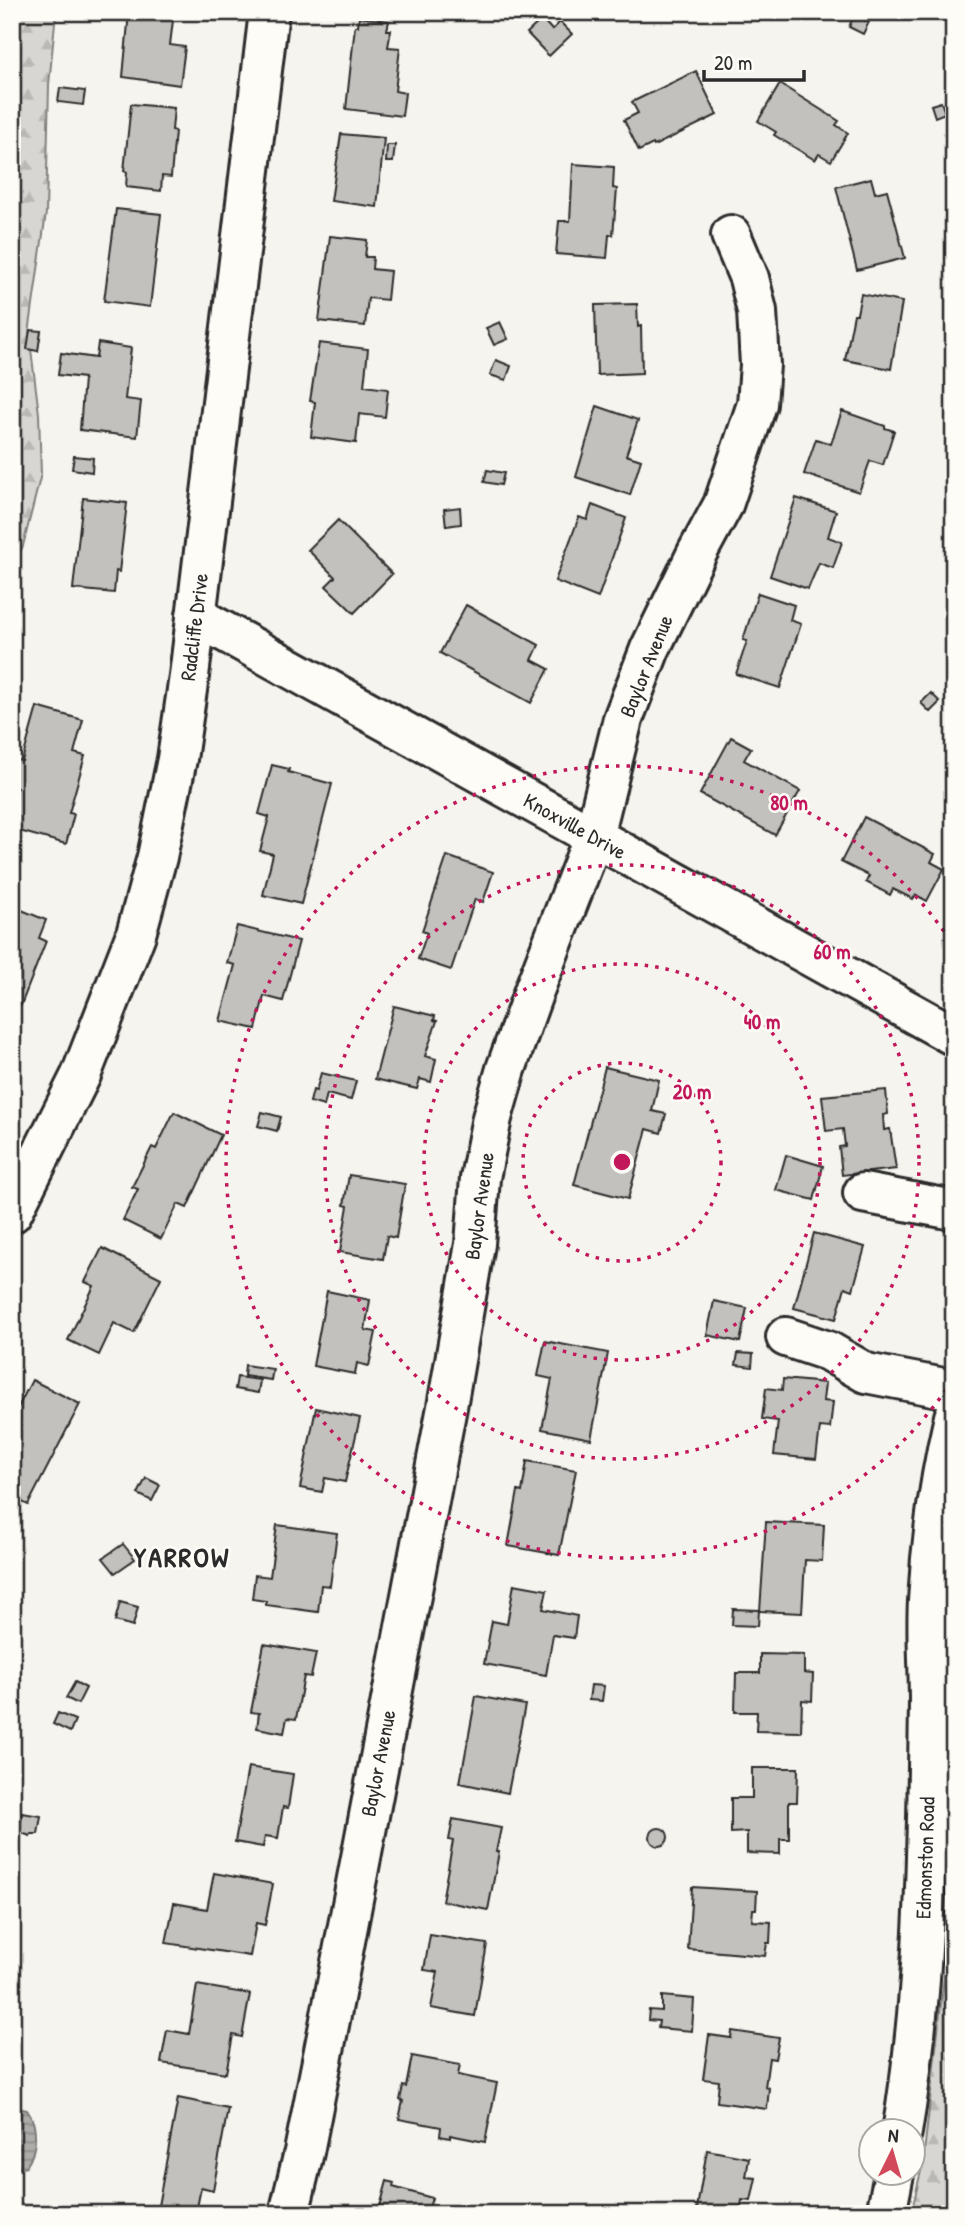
<svg xmlns="http://www.w3.org/2000/svg" width="966" height="2226" font-family="'Patrick Hand',sans-serif">
<style>
.forest{fill:url(#forest-firs);stroke:#81807e;stroke-width:2}
.water{fill:url(#water-rules);stroke:#797877;stroke-width:2}
.building{fill:#c2c1be;stroke:#2b2b2b;stroke-width:2}
.lines{fill:none;stroke-linecap:round;stroke-linejoin:round}
.minor-casing{stroke:#2b2b2b;stroke-width:44}
.minor{stroke:#fdfcf7;stroke-width:38}
.ring{fill:none;stroke:#c2185b;stroke-width:3.5;stroke-dasharray:3.5 7}
.labels{text-anchor:middle;dominant-baseline:central;stroke-width:5;stroke-linejoin:round;paint-order:stroke}
.street-label{font-size:21px;fill:#2b2b2b;stroke:#fdfcf7}
.district-label{font-size:28px;font-weight:bold;letter-spacing:2px;fill:#2b2b2b;stroke:#fdfcf7}
.centre{fill:#c2185b;stroke:#fdfcf7;stroke-width:3.5}
.ring-label{font-size:21px;text-anchor:middle;font-weight:bold;fill:#c2185b;stroke:#fdfcf7;stroke-width:5;stroke-linejoin:round;paint-order:stroke}
</style>
<defs>
<pattern id="forest-firs" width="22" height="20" patternUnits="userSpaceOnUse" patternTransform="scale(1.75)"><rect width="22" height="20" fill="#d7d6d2"/><path d="M5 1l3.5 6h-7zM16 11l3.5 6h-7z" fill="#b9b8b4"/></pattern>
<pattern id="water-rules" width="6" height="5" patternUnits="userSpaceOnUse" patternTransform="scale(1.75)"><rect width="6" height="5" fill="#adaca9"/><path d="M0 2.5h6" fill="none" stroke="#8d8c8a"/></pattern>
</defs>
<rect width="100%" height="100%" fill="#f5f4ef"/>
<filter id="ink" filterUnits="userSpaceOnUse"><feTurbulence type="fractalNoise" baseFrequency=".0143" numOctaves="2"/><feDisplacementMap in="SourceGraphic" scale="14" xChannelSelector="R" yChannelSelector="G"/><feConvolveMatrix kernelMatrix="1 2 1 2 8 2 1 2 1" color-interpolation-filters="sRGB"/></filter>
<g filter="url(#ink)">
<g class="forest">
<polygon points="12,12 56,12 49,85 46,213 29,333 39,414 41,474 23,546 12,568"/>
<polygon points="954,1773 954,2214 911,2214 923,2162 948,1943"/>
</g>
<path class="water" d="M12,2105L17,2108L27,2110C39,2126 37,2151 26,2167L14,2169Z"/>
<g class="building">
<polygon points="129,12 174,12 170,45 185,47 180,85 123,77"/>
<polygon points="854,15 869,22 863,34 849,27"/>
<polygon points="359,17 389,21 387,30 391,30 388,47 400,48 395,91 405,93 402,116 346,109 355,26 358,26"/>
<polygon points="542,19 552,30 560,22 572,34 549,56 527,33"/>
<polygon points="696,71 717,115 654,146 653,144 639,151 624,120 638,113 632,102"/>
<polygon points="780,84 839,121 836,125 848,133 831,161 819,154 815,160 774,135 776,132 758,121"/>
<polygon points="60,88 85,91 83,105 58,102"/>
<polygon points="941,102 945,113 935,117 931,105"/>
<polygon points="131,104 174,108 172,130 175,131 171,177 162,176 161,191 126,187 127,172 124,171"/>
<polygon points="341,134 384,138 377,207 331,201"/>
<polygon points="387,145 395,145 393,162 386,162"/>
<polygon points="573,164 614,167 613,188 617,189 613,235 609,235 607,258 556,254 559,221 570,221"/>
<polygon points="871,178 875,193 887,190 905,258 857,270 836,187"/>
<polygon points="116,209 161,214 150,307 104,301"/>
<polygon points="330,236 367,240 365,257 373,257 372,269 390,271 387,300 368,298 365,326 319,321"/>
<polygon points="861,294 902,302 891,369 845,360 854,314 857,314"/>
<polygon points="637,304 638,327 641,326 642,373 597,375 595,305"/>
<polygon points="500,322 508,339 494,345 486,328"/>
<polygon points="30,330 41,331 38,351 27,349"/>
<polygon points="98,343 131,348 125,399 141,401 137,437 80,430 84,378 58,375 61,353 96,358"/>
<polygon points="319,343 368,349 364,386 388,389 385,417 359,414 356,443 311,437 315,402 310,401"/>
<polygon points="496,360 511,366 506,380 490,375"/>
<polygon points="597,406 638,420 626,455 641,460 630,495 576,477"/>
<polygon points="842,411 885,426 885,428 894,431 883,465 870,461 859,492 804,474 816,439 831,444"/>
<polygon points="74,456 93,458 92,472 72,469"/>
<polygon points="487,470 504,473 501,485 484,482"/>
<polygon points="83,498 127,503 119,572 116,571 114,593 73,589"/>
<polygon points="796,498 836,511 828,537 842,542 833,568 819,563 808,589 770,576"/>
<polygon points="592,505 626,518 598,598 555,581 579,517 587,520"/>
<polygon points="460,507 461,524 446,526 444,509"/>
<polygon points="338,520 392,574 354,613 326,586 335,577 308,550"/>
<polygon points="758,593 794,605 790,620 801,624 780,688 736,674 747,641 743,640"/>
<polygon points="466,605 539,645 532,660 549,669 531,703 440,653"/>
<polygon points="931,693 940,702 930,712 921,703"/>
<polygon points="37,707 83,720 74,753 85,756 69,813 74,814 66,844 12,829 12,807 17,788 12,787 12,759 22,761"/>
<polygon points="731,737 751,748 744,760 800,791 775,835 700,794"/>
<polygon points="272,765 289,769 288,772 332,784 301,904 263,895 273,854 260,851 269,817 259,814"/>
<polygon points="864,817 935,854 931,862 944,869 927,901 916,895 913,899 893,889 890,895 866,882 869,876 841,862"/>
<polygon points="447,856 493,872 483,902 475,899 451,970 418,959 427,933 422,931"/>
<polygon points="12,906 46,920 39,938 46,941 21,1005 12,1002"/>
<polygon points="237,926 299,941 283,1001 264,996 256,1029 220,1021 235,965 227,963"/>
<polygon points="394,1006 435,1016 434,1020 437,1021 425,1056 436,1059 431,1082 420,1079 417,1089 375,1079"/>
<polygon points="605,1067 659,1080 652,1111 666,1114 661,1133 647,1129 628,1199 574,1185"/>
<polygon points="321,1073 356,1081 351,1100 327,1094 324,1106 310,1102 313,1090 316,1091"/>
<polygon points="886,1090 888,1114 883,1115 884,1130 890,1129 896,1169 842,1175 839,1147 845,1146 843,1129 826,1131 822,1096"/>
<polygon points="174,1112 221,1135 187,1208 178,1204 161,1239 123,1220 138,1189 132,1187 152,1147 156,1149"/>
<polygon points="262,1112 281,1117 277,1131 258,1126"/>
<polygon points="786,1155 823,1166 814,1200 776,1190"/>
<polygon points="349,1175 405,1184 396,1238 387,1236 383,1259 340,1252 348,1206 344,1205"/>
<polygon points="814,1233 865,1247 853,1290 845,1287 836,1319 794,1308"/>
<polygon points="102,1248 161,1278 134,1333 114,1323 99,1355 68,1340 94,1286 85,1282"/>
<polygon points="327,1291 370,1300 365,1330 376,1332 369,1366 357,1363 355,1374 313,1366"/>
<polygon points="714,1301 747,1308 740,1342 707,1335"/>
<polygon points="545,1341 608,1353 591,1439 542,1429 552,1379 538,1376"/>
<polygon points="738,1353 753,1354 752,1367 736,1365"/>
<polygon points="245,1365 273,1369 271,1380 244,1376"/>
<polygon points="237,1377 260,1380 258,1393 235,1389"/>
<polygon points="783,1379 825,1383 823,1401 833,1402 830,1428 820,1427 816,1459 774,1455 778,1421 762,1419 766,1388 782,1390"/>
<polygon points="32,1380 80,1404 28,1505 12,1497 12,1419"/>
<polygon points="316,1408 360,1418 345,1482 325,1478 322,1492 300,1488"/>
<polygon points="527,1461 576,1470 559,1555 508,1546 518,1491 522,1492"/>
<polygon points="146,1478 160,1485 152,1501 138,1494"/>
<polygon points="766,1522 824,1525 822,1561 805,1560 802,1613 760,1611"/>
<polygon points="277,1525 337,1533 330,1586 321,1585 318,1612 266,1605 266,1601 252,1599 255,1575 270,1577"/>
<polygon points="123,1544 135,1559 115,1573 103,1558"/>
<polygon points="514,1584 547,1590 543,1609 577,1616 574,1638 553,1635 546,1675 484,1664 492,1621 507,1624"/>
<polygon points="120,1602 138,1607 133,1626 115,1621"/>
<polygon points="733,1609 759,1610 758,1626 732,1625"/>
<polygon points="264,1644 316,1653 311,1677 304,1676 296,1719 287,1718 284,1733 257,1728 259,1713 251,1712"/>
<polygon points="760,1654 804,1655 804,1673 813,1674 812,1701 802,1700 801,1732 756,1731 757,1712 735,1712 736,1673 760,1673"/>
<polygon points="75,1682 86,1688 78,1704 66,1698"/>
<polygon points="591,1685 604,1686 602,1701 589,1700"/>
<polygon points="476,1696 525,1705 508,1793 460,1783"/>
<polygon points="58,1713 75,1720 70,1732 53,1724"/>
<polygon points="248,1767 293,1774 288,1808 283,1807 278,1838 265,1836 263,1847 235,1842"/>
<polygon points="752,1768 798,1768 797,1802 789,1802 789,1839 780,1839 780,1854 747,1853 747,1832 731,1833 731,1798 752,1798"/>
<polygon points="22,1813 41,1816 38,1834 31,1834 30,1836 19,1832"/>
<polygon points="453,1819 501,1828 496,1852 499,1852 488,1910 442,1901 453,1841 449,1840"/>
<circle cx="659" cy="1837" r="9"/>
<polygon points="214,1873 273,1884 265,1925 256,1923 250,1956 166,1943 174,1903 207,1909"/>
<polygon points="692,1887 757,1891 756,1909 753,1909 752,1921 771,1922 770,1943 767,1943 765,1956 688,1949"/>
<polygon points="430,1935 487,1944 475,2016 431,2008 438,1972 424,1970"/>
<polygon points="197,1985 250,1994 242,2037 233,2035 226,2073 161,2063 167,2030 189,2034"/>
<polygon points="662,1996 694,1999 692,2031 658,2028 659,2021 648,2020 649,2010 662,2011"/>
<polygon points="732,2031 779,2038 775,2059 769,2058 765,2087 769,2088 767,2109 717,2102 719,2081 703,2079 709,2035 731,2038"/>
<polygon points="412,2056 460,2065 458,2075 497,2083 485,2142 450,2135 450,2138 440,2136 441,2127 399,2119 403,2101 400,2100 403,2086 406,2087"/>
<polygon points="178,2098 228,2108 213,2190 201,2187 196,2213 158,2206"/>
<polygon points="707,2150 749,2158 746,2177 756,2178 751,2201 742,2200 740,2214 696,2214"/>
<polygon points="387,2181 394,2183 393,2187 432,2198 427,2214 378,2214"/>
</g>
<g class="lines">
<g class="minor-casing">
<g id="minor">
<polyline points="196,616 954,1036"/>
<polyline points="863,1193 954,1210"/>
<polyline points="12,1213 81,1075 136,934 157,857 177,759 189,676 269,12"/>
<polyline points="786,1337 828,1351 866,1373 954,1390"/>
<path d="M902,2132C926,1991 927,1845 929,1702C929,1669 926,1635 928,1601C931,1540 940,1477 954,1417"/>
<polyline points="289,2214 304,2152 330,2020 447,1407 475,1244 480,1178 492,1118 506,1069 535,988 594,836 623,719 650,649 697,553 723,505 757,404 760,365 757,311 749,278 731,235"/>
<polyline points="886,2214 894,2174"/>
</g>
</g>
<use href="#minor" class="minor"/>
</g>
</g>
<g class="ring">
<circle cx="622" cy="1162" r="99"/>
<circle cx="622" cy="1162" r="198"/>
<circle cx="622" cy="1162" r="297"/>
<path d="M952 1381A396 396 0 1 1 952 943"/>
</g>
<g class="labels">
<g class="street-label">
<text transform="translate(194 627) rotate(-83)">Radcliffe Drive</text>
<text transform="translate(646 666) rotate(-68)">Baylor Avenue</text>
<text transform="translate(575 826) rotate(29)">Knoxville Drive</text>
<text transform="translate(479 1206) rotate(-82)">Baylor Avenue</text>
<text transform="translate(378 1763) rotate(-79)">Baylor Avenue</text>
<text transform="translate(925 1858) rotate(-88)">Edmonston Road</text>
</g>
<g class="district-label">
<text x="182" y="1557">YARROW</text>
</g>
</g>
<circle cx="622" cy="1162" r="10" class="centre"/>
<g class="ring-label">
<text x="789" y="810">80 m</text>
<text x="832" y="959">60 m</text>
<text x="762" y="1029">40 m</text>
<text x="692" y="1099">20 m</text>
</g>
<rect width="966" height="2226" fill="none" stroke="#fdfcf7" stroke-width="42"/>
<rect x="21" y="21" width="924" height="2184" fill="none" stroke="#2b2b2b" stroke-width="2.5" filter="url(#ink)"/>
<g transform="translate(892 2152) rotate(5)"><circle r="33" fill="#fdfcf7" stroke="#a9a8a5" stroke-width="2"/>
<path d="M0-5L12 26L0 18L-12 26Z" fill="#d1495b"/>
<text y="-10" font-size="19" font-weight="bold" text-anchor="middle" fill="#2b2b2b">N</text>
</g>
<path d="M704 70v10h100v-10" fill="none" stroke="#2b2b2b" stroke-width="3.5"/>
<text x="714" y="70" font-size="21" fill="#2b2b2b" stroke="#fdfcf7" stroke-width="5" paint-order="stroke">20 m</text>
</svg>
